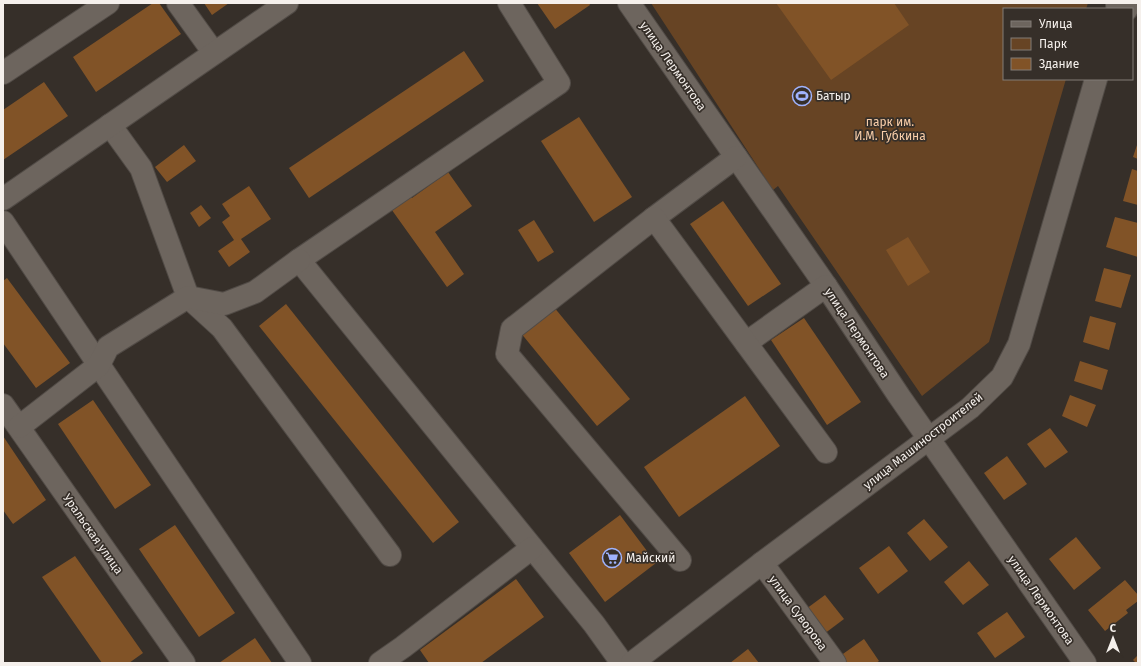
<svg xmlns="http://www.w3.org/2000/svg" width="1141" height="666" font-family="'Fira Sans',sans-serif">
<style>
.green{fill:#674424}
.building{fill:#815327}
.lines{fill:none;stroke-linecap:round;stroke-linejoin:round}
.minor-casing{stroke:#514b46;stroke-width:24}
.minor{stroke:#6d655e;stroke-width:22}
.labels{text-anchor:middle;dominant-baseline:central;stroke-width:3.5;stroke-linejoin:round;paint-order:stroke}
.street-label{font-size:12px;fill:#f5f0ec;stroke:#362f29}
.poi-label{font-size:12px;fill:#f5f0ec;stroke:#362f29;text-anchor:start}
.park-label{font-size:12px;fill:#f9cea9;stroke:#362f29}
</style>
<rect width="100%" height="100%" fill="#362f29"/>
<polygon class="green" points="651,3 1088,3 1086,9 1004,9 1004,79 1066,79 989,342 922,396 778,186 773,190"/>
<g class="building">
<polygon points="153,3 159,3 181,34 96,92 73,57"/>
<polygon points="204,3 229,3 212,15"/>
<polygon points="537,3 589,3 590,5 555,29"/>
<polygon points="776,3 894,3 909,25 831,80"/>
<polygon points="464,51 484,81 309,198 289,168"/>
<polygon points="44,82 68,116 3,160 3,110"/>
<polygon points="579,117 632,197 594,222 541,141"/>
<polygon points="1138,142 1138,159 1133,157"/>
<polygon points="184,145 196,161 167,182 155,167"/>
<polygon points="1132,169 1138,171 1138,205 1123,201"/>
<polygon points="448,172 472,206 435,232 464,274 447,287 389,206 408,193 412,198"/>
<polygon points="249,186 271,219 241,239 250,252 229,267 218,251 234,240 222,222 230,216 222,204"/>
<polygon points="723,201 781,284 748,306 690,224"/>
<polygon points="201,205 211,218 199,227 190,213"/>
<polygon points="1115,217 1138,223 1138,257 1106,247"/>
<polygon points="534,220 554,252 538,262 518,230"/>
<polygon points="908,237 930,272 908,286 886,250"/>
<polygon points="1104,268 1131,275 1121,308 1095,301"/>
<polygon points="7,278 70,363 36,388 3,343 3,281"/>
<polygon points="286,304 459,522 433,543 259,326"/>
<polygon points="553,306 630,399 597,426 520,332"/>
<polygon points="1090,316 1116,323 1109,350 1083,342"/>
<polygon points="804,318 861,402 827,425 771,340"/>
<polygon points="1080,361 1108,370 1102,390 1074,381"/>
<polygon points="1070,395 1096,405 1087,427 1062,416"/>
<polygon points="745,396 780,446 679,517 644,467"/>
<polygon points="93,400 151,485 115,509 58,424"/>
<polygon points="1050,428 1068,452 1045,468 1027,444"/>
<polygon points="3,436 46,500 13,524 3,510"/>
<polygon points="1007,456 1027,484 1004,500 984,473"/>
<polygon points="620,515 656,563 605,602 569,553"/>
<polygon points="924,519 948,547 930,561 907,533"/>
<polygon points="175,525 235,613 199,637 139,549"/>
<polygon points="1076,537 1101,568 1074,590 1049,559"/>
<polygon points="889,546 908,571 878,594 859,568"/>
<polygon points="75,556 143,653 129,663 102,663 42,577"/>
<polygon points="969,561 989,585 963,605 944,582"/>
<polygon points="516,579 544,617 481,663 429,663 420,650"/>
<polygon points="1125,580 1138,595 1138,601 1126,610 1128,613 1105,631 1088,610"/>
<polygon points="825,595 844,619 824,634 806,609"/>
<polygon points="1007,612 1025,637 995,658 977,633"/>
<polygon points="255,638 272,663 219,663"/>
<polygon points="864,639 879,661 876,663 846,663 840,656"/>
<polygon points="748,649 759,663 730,663"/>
<polygon points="1138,655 1138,663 1136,663 1133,660"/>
</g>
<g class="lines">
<g class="minor-casing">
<g id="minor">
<polyline points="178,3 214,53"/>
<polyline points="509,3 559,83 299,260 594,624 622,663"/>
<polyline points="629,3 826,286 899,396 1085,663"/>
<polyline points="1117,5 1127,9"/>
<polyline points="3,73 108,3"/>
<polyline points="110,125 141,168 188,297 222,328 390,555"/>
<polyline points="3,199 287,3"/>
<polyline points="654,218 736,157"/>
<polyline points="3,222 99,365 300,663"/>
<polyline points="746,343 826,286"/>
<polyline points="3,405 184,663"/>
<polyline points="19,427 99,365 108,347 188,297 224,304 255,292 299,260"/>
<polyline points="680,560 507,354 512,329 654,218 826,452"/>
<polyline points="762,563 835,663"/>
<polyline points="380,663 403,647 532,548"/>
<polyline points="632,663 762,563 970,408 1002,377 1019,344 1096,79"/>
</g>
</g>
<use href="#minor" class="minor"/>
</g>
<defs>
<g id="stadium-ring" transform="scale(1)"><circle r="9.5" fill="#362f29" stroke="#a0b3fd" stroke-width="1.5"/><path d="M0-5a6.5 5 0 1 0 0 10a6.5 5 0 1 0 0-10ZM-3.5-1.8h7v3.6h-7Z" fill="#a0b3fd"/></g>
<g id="supermarket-ring" transform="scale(1)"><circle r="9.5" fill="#362f29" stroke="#a0b3fd" stroke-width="1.5"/><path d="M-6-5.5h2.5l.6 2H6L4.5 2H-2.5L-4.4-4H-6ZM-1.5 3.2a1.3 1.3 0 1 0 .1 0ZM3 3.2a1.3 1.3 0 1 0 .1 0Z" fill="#a0b3fd"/></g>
</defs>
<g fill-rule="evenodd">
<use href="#stadium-ring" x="802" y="96"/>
<use href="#supermarket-ring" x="612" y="558"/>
</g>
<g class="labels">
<g class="street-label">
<text transform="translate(673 66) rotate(55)">улица Лермонтова</text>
<text transform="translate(857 333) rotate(56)">улица Лермонтова</text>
<text transform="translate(923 441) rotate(-38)">улица Машиностроителей</text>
<text transform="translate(93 534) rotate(55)">Уральская улица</text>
<text transform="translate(1041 600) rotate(55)">улица Лермонтова</text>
<text transform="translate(798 613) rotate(54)">улица Суворова</text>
</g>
<g class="poi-label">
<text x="816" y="96">Батыр</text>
<text x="626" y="558">Майский</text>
</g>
<g class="park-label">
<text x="890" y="122">парк им.<tspan x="890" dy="14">И.М. Губкина</tspan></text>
</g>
</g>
<rect width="1141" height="666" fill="none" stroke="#f5f0ec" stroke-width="8"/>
<rect x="1003" y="8" width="130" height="72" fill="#362f29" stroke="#827c77"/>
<rect x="1011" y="21" width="20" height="6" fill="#6d655e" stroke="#827c77"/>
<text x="1039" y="28" font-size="12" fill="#f5f0ec">Улица</text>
<rect x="1011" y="38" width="20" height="12" fill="#674424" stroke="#827c77"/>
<text x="1039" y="48" font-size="12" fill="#f5f0ec">Парк</text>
<rect x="1011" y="58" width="20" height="12" fill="#815327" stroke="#827c77"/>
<text x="1039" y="68" font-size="12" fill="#f5f0ec">Здание</text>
<g transform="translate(1113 638)" stroke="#362f29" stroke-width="3" paint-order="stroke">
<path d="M0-3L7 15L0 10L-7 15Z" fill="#f5f0ec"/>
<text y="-6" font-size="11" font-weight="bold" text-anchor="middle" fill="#f5f0ec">С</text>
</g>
</svg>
